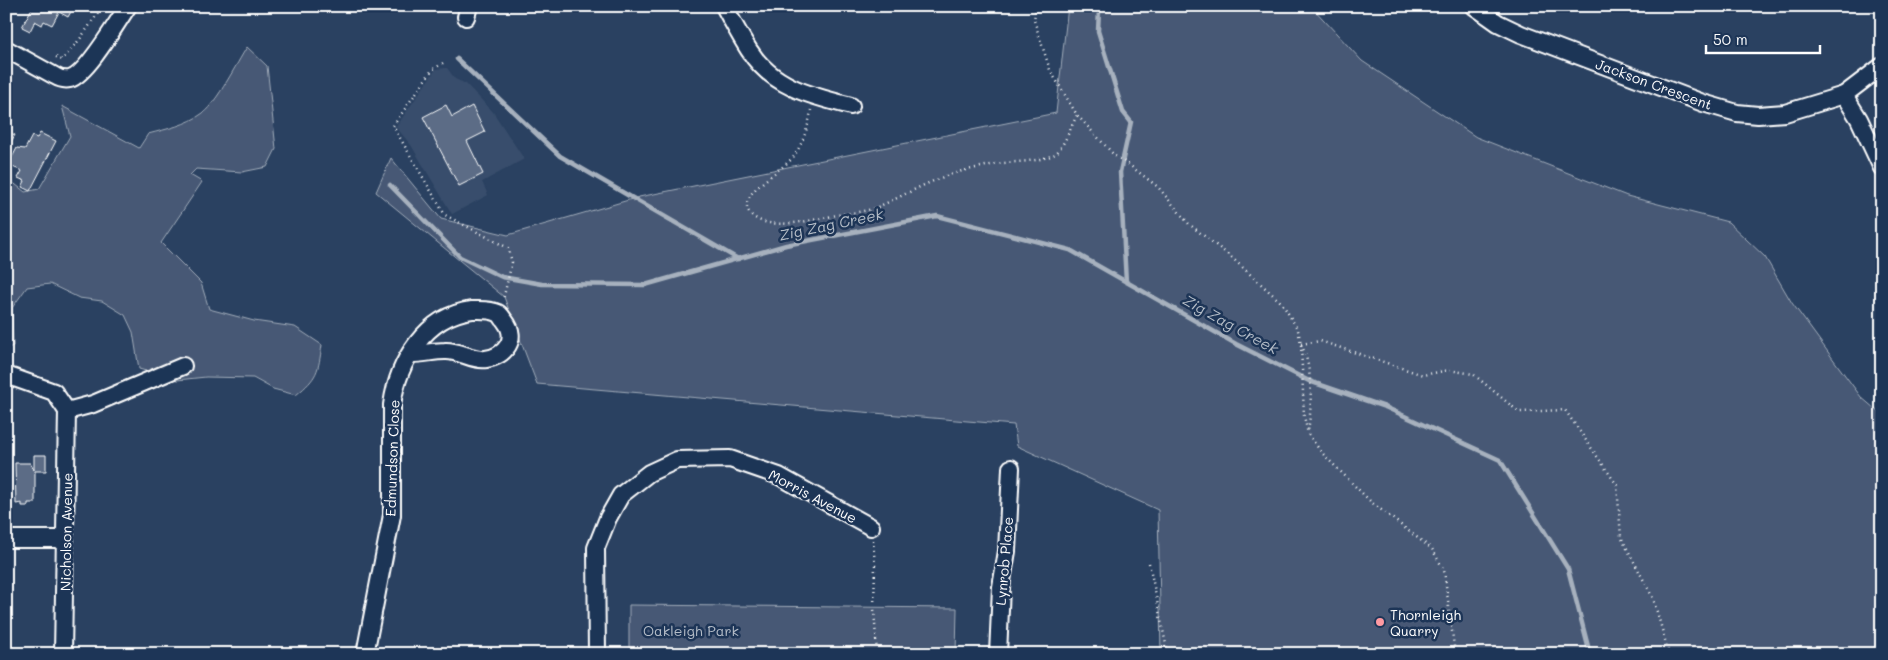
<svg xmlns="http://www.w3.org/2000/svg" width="1888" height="660" font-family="Mali,sans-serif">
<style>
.built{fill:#394e6c}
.green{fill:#465975;stroke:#a2acba}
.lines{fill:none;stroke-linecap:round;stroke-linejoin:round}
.stream{stroke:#a7b1be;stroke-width:4.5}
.building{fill:#5b6c86;stroke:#fff}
.minor-casing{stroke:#fff;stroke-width:20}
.path{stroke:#fff;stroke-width:2.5;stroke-dasharray:1 4;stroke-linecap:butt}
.minor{stroke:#1d3557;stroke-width:16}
.poi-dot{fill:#ff9aa2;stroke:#1d3557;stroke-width:2}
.labels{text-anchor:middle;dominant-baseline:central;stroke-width:5;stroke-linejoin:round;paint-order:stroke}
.street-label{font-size:14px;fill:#fff;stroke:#1d3557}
.poi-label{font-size:14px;fill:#fff;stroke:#1d3557;text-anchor:start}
.park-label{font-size:14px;fill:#b5bdc8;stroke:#1d3557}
.water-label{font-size:15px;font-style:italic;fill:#b6bec8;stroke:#1d3557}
</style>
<rect width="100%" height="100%" fill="#2a4161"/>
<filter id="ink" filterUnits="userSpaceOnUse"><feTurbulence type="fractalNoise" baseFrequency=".02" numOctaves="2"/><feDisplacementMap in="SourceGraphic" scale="10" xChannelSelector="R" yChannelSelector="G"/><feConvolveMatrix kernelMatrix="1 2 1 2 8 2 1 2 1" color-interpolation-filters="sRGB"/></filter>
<g filter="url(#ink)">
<polygon class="built" points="447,68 455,79 466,84 493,112 524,159 482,182 488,195 452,214 411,145 396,127 436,69"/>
<g class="green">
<polygon points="1068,6 1311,6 1362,61 1476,137 1627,196 1728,222 1765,257 1792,303 1861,397 1882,415 1882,654 1161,654 1158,510 1017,446 1014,425 537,384 504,297 376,192 391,158 441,219 508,235 639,197 1056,113"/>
<path d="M247,47L267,66L276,149L267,167L242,172L196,169L190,175L202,182L161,243L201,283L209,309L254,321L295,327L322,345C318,372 318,377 296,395L273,389L253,378L206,377L177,380L139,369L133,332L125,315L102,301L79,298L50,284L27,287L12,308L13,346L6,349V177L25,192L39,189L70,136L62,106L139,148L148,134C167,129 187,125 203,113C217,102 237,63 247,47Z"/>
<polygon points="629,605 957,608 956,654 629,654"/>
</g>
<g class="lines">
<g class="stream">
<polyline points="1099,10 1098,31 1123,112 1131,122 1120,172 1126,282"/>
<polyline points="457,59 560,156 738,259"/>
<polyline points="390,185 460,257 502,277 542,284 645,285 786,245 937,216 1070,250 1236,344 1309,381 1385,407 1500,460 1568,569 1590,654"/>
</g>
</g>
<g class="building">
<polygon points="33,6 71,6 73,8 68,17 59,12 52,25 44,21 42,25 35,21 30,31 22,27"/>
<polygon points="446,105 452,117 472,106 485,132 467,141 483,174 459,186 423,117"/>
<polygon points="6,124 12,127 9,132 15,135 9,145 6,143"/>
<polygon points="40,133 56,141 30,191 22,187 25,181 18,178 22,171 8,165 17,148 25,149 32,136 37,138"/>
<polygon points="34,455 46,455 46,471 35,471 35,503 28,503 28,506 22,506 22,503 16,504 15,463 30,463 34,470"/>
</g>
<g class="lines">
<g class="minor-casing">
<g id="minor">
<path d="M724,6C732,21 740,36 749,50C772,87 811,96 851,106"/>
<polyline points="1474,6 1498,23 1521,34 1703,103 1737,113 1758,115 1785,113 1844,95"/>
<polyline points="466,17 469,6"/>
<path d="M6,49L55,76C60,79 65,80 70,79C87,74 117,22 128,6"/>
<polyline points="1882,66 1844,95 1859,119 1882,168"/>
<polyline points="6,375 54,392 67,411 63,654"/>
<polyline points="67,411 93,404 183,366"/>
<polyline points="6,539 65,539"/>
<path d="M365,654L392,515V405C398,362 425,316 472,310C480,310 490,309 498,313C501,314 503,319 505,321C519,339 505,356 486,359C473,361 459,350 445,351C434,351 423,354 411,354"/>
<polyline points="597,654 596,548 608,518 621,495 649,473 677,460 730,459 779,476 871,527"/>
<polyline points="998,654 1001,587 1007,551 1011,468"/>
</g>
</g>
<g class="path">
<polyline points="1036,6 1034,20 1050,70 1077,115 1115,156 1128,164 1158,187 1189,224 1231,257 1282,303 1298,330 1301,344 1304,416 1308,434 1322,453 1371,502 1432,549 1444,570 1455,654"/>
<polyline points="56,57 62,60 80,39 103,6"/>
<polyline points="443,63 432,70 393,126 445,215 508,248 512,262 503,300"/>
<path d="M811,110C809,125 803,143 794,156C784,170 739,192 748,210C760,235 816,219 837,215C849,213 863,212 875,208C904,196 931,179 962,171C973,169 984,166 996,164C1015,161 1037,163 1055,154C1062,150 1073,123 1077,115"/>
<polyline points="1301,344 1320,341 1423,375 1449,370 1473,374 1519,412 1565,410 1617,485 1621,537 1653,598 1669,654"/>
<path d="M1301,345C1313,365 1312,408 1308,431"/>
<polyline points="873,540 875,565 874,608 877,654"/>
<polyline points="1149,563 1168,654"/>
</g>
<use href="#minor" class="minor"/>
</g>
</g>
<circle class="poi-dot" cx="1380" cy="622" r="5"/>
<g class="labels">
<g class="street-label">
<text transform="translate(1654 84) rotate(20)">Jackson Crescent</text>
<text transform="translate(392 458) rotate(-88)">Edmundson Close</text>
<text transform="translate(813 496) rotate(28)">Morris Avenue</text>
<text transform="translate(66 532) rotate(-89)">Nicholson Avenue</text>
<text transform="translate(1004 561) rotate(-85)">Lynrob Place</text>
</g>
<g class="poi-label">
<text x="1390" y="614">Thornleigh<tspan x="1390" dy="16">Quarry</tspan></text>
</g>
<g class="park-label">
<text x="691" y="630">Oakleigh Park</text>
</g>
<g class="water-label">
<text transform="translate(831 224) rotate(-12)">Zig Zag Creek</text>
<text transform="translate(1231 324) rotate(29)">Zig Zag Creek</text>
</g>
</g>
<rect width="1888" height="660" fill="none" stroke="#1d3557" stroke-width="25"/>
<rect x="12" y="12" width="1863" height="635" fill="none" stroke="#fff" stroke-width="2" filter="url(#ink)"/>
<path d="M1706 45v8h114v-8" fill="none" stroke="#ffffff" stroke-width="2.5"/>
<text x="1713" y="45" font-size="15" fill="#ffffff" stroke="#1d3557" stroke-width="4" paint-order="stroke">50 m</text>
</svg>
